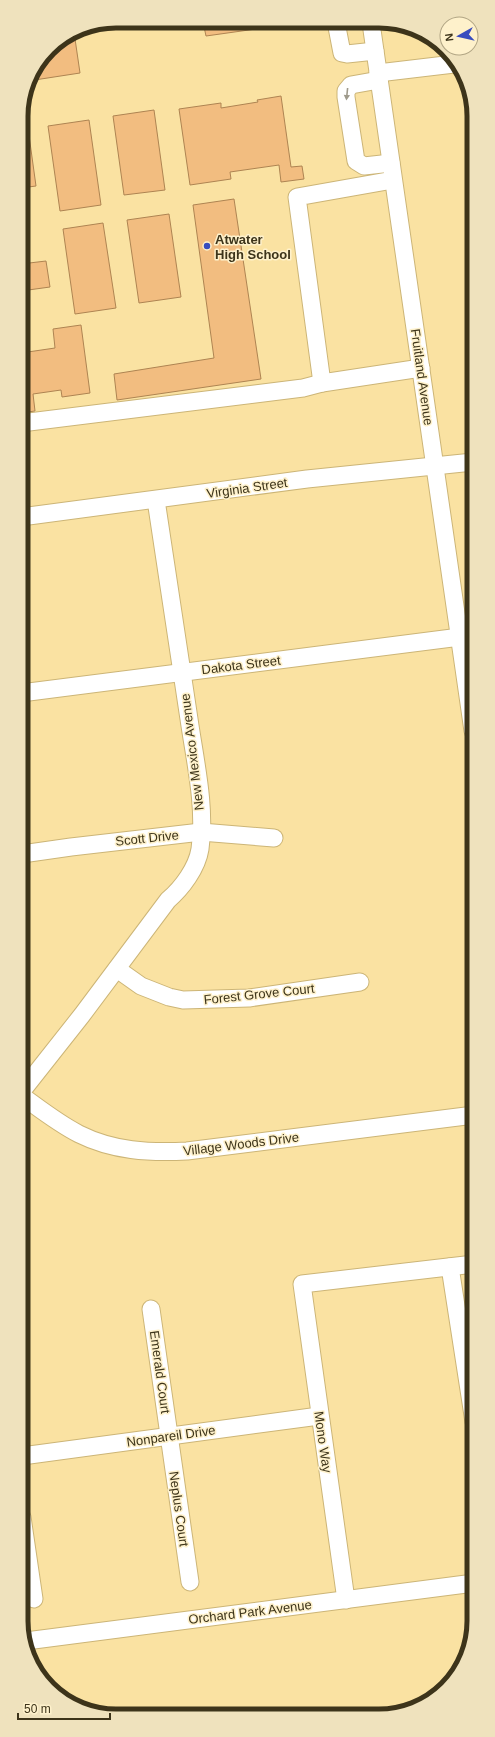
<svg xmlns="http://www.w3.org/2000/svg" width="495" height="1737" font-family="Arial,sans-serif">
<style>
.building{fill:#f2bd80;stroke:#ae8452}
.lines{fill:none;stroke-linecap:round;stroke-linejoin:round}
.minor-casing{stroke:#ccb577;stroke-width:19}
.minor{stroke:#fff;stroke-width:17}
.oneway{fill:#9e9a8c}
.poi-dot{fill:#384cbe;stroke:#fef1cb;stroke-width:1.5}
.labels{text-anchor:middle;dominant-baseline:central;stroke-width:3;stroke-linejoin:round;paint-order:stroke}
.poi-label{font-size:13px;font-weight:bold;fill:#3d341a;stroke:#fef1cb;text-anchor:start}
.street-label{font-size:13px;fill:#3d341a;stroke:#fef1cb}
.rim{fill:none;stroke:#3d341a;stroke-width:5}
</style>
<rect width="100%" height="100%" fill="#fae2a2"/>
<g class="building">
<polygon points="203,22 263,22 263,28 206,36"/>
<polygon points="74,32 80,73 28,81 49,49"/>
<polygon points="281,96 291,167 302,166 304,179 281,182 279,165 230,172 231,179 190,185 179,109 221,103 221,108 258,102 257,100"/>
<polygon points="154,110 165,190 124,195 113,116"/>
<polygon points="89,120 101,205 60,211 48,126"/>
<polygon points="21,121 27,121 36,186 21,188"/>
<polygon points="234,199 261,379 117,400 114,374 214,358 193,205"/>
<polygon points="169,214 181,297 139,303 127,220"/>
<polygon points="103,223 116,308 75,314 63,229"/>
<polygon points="46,261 50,287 21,291 21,264"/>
<polygon points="81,325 90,393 62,397 61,390 33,394 35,411 21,413 21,353 55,348 53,329"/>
</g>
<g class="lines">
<g class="minor-casing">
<g id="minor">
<polyline points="336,22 342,53 347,54 375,51"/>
<polyline points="371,23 473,731"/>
<polyline points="378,73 454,64"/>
<polyline points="379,80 351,85 346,91 346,97 356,161 364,166 391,163"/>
<polyline points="393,180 297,197 322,383 421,368"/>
<polyline points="21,423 303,388 322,383"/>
<polyline points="21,517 307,479 473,462"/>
<polyline points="21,693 460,637"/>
<polyline points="22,854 71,847 201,832 274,838"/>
<polyline points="117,969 141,986 169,997 183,1000 249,998 360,982"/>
<path d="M22,1091L82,1015L168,900C182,888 197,868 200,849C206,807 195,761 189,719C178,646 167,573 156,500"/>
<path d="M22,1096C40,1109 59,1124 79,1134C113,1151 149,1153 187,1151L474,1115"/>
<polyline points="450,1267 474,1422"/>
<polyline points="151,1309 190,1582"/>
<polyline points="22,1456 319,1416"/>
<polyline points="22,1517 34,1599"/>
<polyline points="346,1600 302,1284 474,1264"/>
<polyline points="26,1641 474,1583"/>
</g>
</g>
<use href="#minor" class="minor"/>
</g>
<defs><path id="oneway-solid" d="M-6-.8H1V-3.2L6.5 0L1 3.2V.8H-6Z"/></defs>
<use class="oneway" href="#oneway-solid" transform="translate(347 94) rotate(96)"/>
<circle class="poi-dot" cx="207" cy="246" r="4"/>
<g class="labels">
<g class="poi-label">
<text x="215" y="239">Atwater<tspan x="215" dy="15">High School</tspan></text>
</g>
<g class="street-label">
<text transform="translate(422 377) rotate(82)">Fruitland Avenue</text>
<text transform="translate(247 488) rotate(-8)">Virginia Street</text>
<text transform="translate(241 665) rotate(-7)">Dakota Street</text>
<text transform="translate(192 752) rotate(-97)">New Mexico Avenue</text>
<text transform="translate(147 838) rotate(-6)">Scott Drive</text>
<text transform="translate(259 994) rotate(-6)">Forest Grove Court</text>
<text transform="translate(241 1144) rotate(-7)">Village Woods Drive</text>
<text transform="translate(160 1372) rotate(82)">Emerald Court</text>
<text transform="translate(171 1436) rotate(-8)">Nonpareil Drive</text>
<text transform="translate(323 1442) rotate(82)">Mono Way</text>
<text transform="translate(179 1509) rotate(82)">Neplus Court</text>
<text transform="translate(250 1612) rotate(-7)">Orchard Park Avenue</text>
</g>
</g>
<path d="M0 0H495V1737H0ZM116 28H379A88 88 0 0 1 467 116V1621A88 88 0 0 1 379 1709H116A88 88 0 0 1 28 1621V116A88 88 0 0 1 116 28Z" fill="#efe2bd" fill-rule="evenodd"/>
<path class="rim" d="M116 28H379A88 88 0 0 1 467 116V1621A88 88 0 0 1 379 1709H116A88 88 0 0 1 28 1621V116A88 88 0 0 1 116 28Z"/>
<g transform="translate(459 36) rotate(262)"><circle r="19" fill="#fef1cb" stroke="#b1a584"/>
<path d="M0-3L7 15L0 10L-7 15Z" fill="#384cbe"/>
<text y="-6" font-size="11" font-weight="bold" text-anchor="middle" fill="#3d341a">N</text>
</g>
<path d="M18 1713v6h92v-6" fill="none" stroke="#3d341a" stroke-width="2"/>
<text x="24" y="1713" font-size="12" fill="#3d341a" stroke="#fef1cb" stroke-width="3" paint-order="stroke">50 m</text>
</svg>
